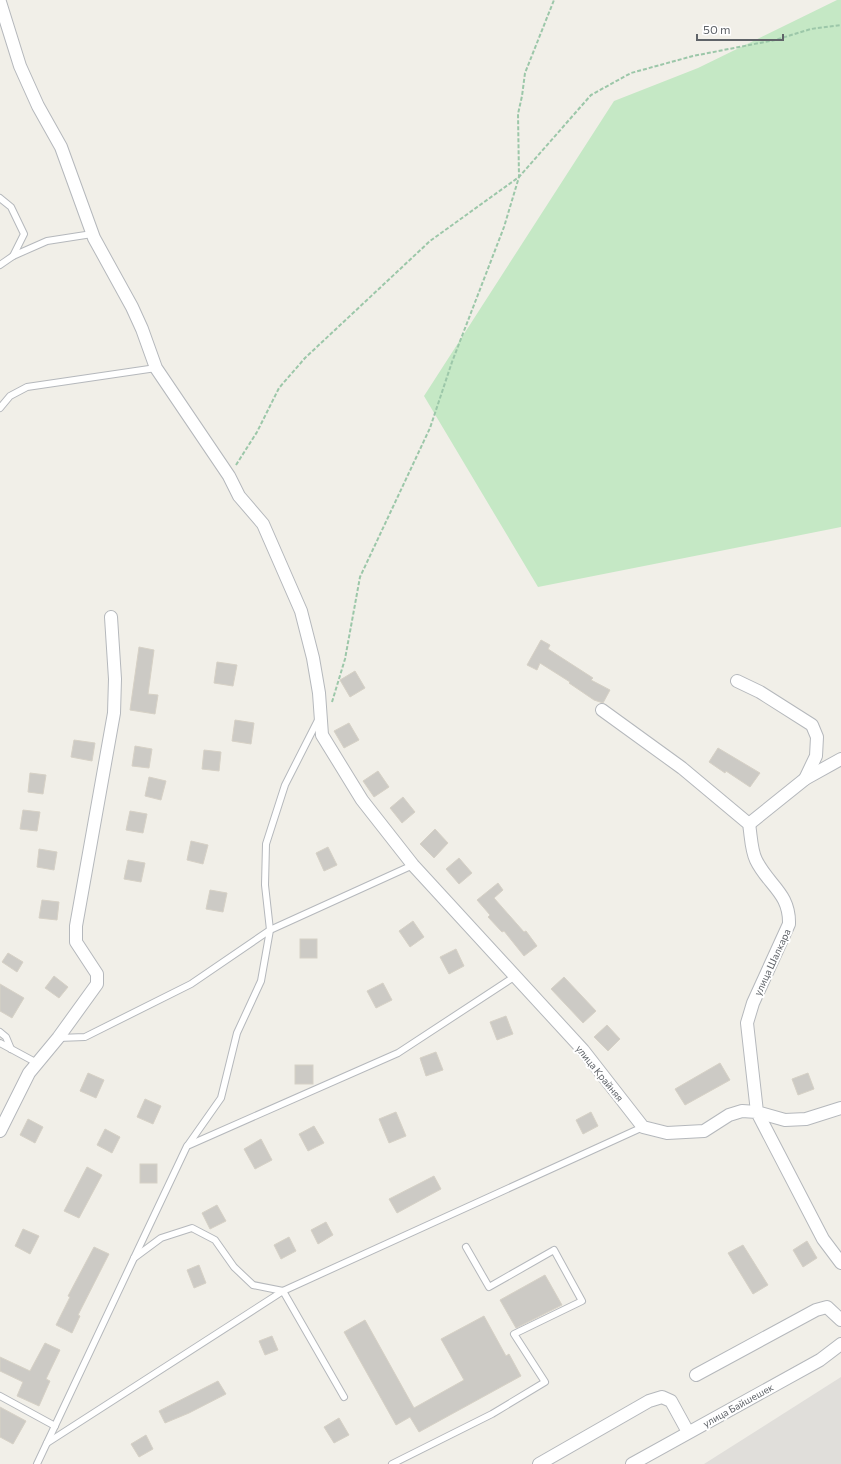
<svg xmlns="http://www.w3.org/2000/svg" width="841" height="1464" font-family="Commissioner,sans-serif">
<style>
.industrial{fill:#e0deda}
.green{fill:#c5e8c5}
.building{fill:#cccac5;stroke:#d6d1c6}
.lines{fill:none;stroke-linecap:round;stroke-linejoin:round}
.service-casing{stroke:#b5b8bc;stroke-width:8}
.minor-casing{stroke:#b5b8bc;stroke-width:14}
.path{stroke:#9cc7a9;stroke-width:2;stroke-dasharray:4 2;stroke-linecap:butt}
.service{stroke:#fff;stroke-width:6}
.minor{stroke:#fff;stroke-width:12}
.labels{text-anchor:middle;dominant-baseline:central;stroke-width:4;stroke-linejoin:round;paint-order:stroke}
.street-label{font-size:10px;fill:#5f6368;stroke:#fff}
</style>
<rect width="100%" height="100%" fill="#f1efe8"/>
<polygon class="industrial" points="841,1377 841,1464 704,1464"/>
<polygon class="green" points="837,0 841,0 841,527 538,587 424,396 614,101 698,68"/>
<g class="building">
<polygon points="541,640 550,645 548,649 593,678 591,680 610,690 603,703 594,700 569,683 570,682 540,663 537,670 527,665"/>
<polygon points="139,647 154,650 148,694 158,695 155,714 130,710"/>
<polygon points="217,662 237,665 233,686 214,683"/>
<polygon points="355,671 365,688 350,697 340,680"/>
<polygon points="235,720 254,723 251,744 232,741"/>
<polygon points="349,723 359,740 344,748 334,731"/>
<polygon points="74,740 95,743 92,761 71,757"/>
<polygon points="135,746 152,749 149,768 132,766"/>
<polygon points="718,748 760,773 750,787 726,771 725,773 709,762"/>
<polygon points="204,750 221,752 219,771 202,769"/>
<polygon points="378,771 389,787 374,797 363,781"/>
<polygon points="30,773 46,775 43,794 28,792"/>
<polygon points="149,777 166,781 161,800 145,796"/>
<polygon points="403,797 415,812 402,823 390,808"/>
<polygon points="23,810 40,812 37,831 20,829"/>
<polygon points="130,811 147,814 143,833 126,830"/>
<polygon points="435,829 448,843 434,858 420,844"/>
<polygon points="191,841 208,845 203,864 187,860"/>
<polygon points="328,847 337,865 324,871 316,853"/>
<polygon points="39,849 57,852 54,870 37,867"/>
<polygon points="459,858 472,873 459,884 446,869"/>
<polygon points="128,860 145,863 141,882 124,879"/>
<polygon points="498,883 503,890 494,898 524,932 526,931 537,946 524,956 504,931 502,932 488,917 490,915 477,900"/>
<polygon points="210,890 227,893 223,912 206,909"/>
<polygon points="42,900 59,902 57,920 39,918"/>
<polygon points="413,921 424,937 410,947 399,931"/>
<rect x="300" y="939" width="17" height="19"/>
<polygon points="456,949 464,966 449,974 440,957"/>
<polygon points="8,953 23,962 17,972 2,962"/>
<polygon points="54,976 68,987 59,998 45,988"/>
<polygon points="564,977 596,1011 583,1023 551,989"/>
<polygon points="383,983 392,1000 376,1008 367,991"/>
<polygon points="0,984 24,998 12,1018 0,1011"/>
<polygon points="506,1016 513,1034 497,1040 490,1022"/>
<polygon points="607,1025 620,1039 608,1051 594,1037"/>
<polygon points="436,1052 443,1070 426,1076 420,1058"/>
<polygon points="720,1063 730,1080 685,1105 675,1089"/>
<rect x="295" y="1065" width="18" height="19"/>
<polygon points="88,1073 104,1080 96,1098 80,1091"/>
<polygon points="808,1073 814,1089 798,1095 792,1079"/>
<polygon points="145,1099 161,1106 153,1124 137,1117"/>
<polygon points="396,1112 406,1136 389,1143 379,1119"/>
<polygon points="591,1112 598,1126 583,1134 576,1120"/>
<polygon points="28,1119 43,1127 35,1143 20,1135"/>
<polygon points="314,1126 324,1143 308,1151 299,1134"/>
<polygon points="105,1129 120,1137 112,1153 97,1145"/>
<polygon points="261,1139 272,1160 255,1169 244,1149"/>
<rect x="140" y="1164" width="17" height="19"/>
<polygon points="87,1167 102,1175 79,1218 64,1211"/>
<polygon points="434,1176 441,1189 397,1213 389,1199"/>
<polygon points="217,1205 226,1221 210,1229 202,1213"/>
<polygon points="326,1222 333,1235 318,1244 311,1230"/>
<polygon points="23,1229 39,1236 30,1254 15,1246"/>
<polygon points="289,1237 296,1251 281,1259 274,1245"/>
<polygon points="807,1241 817,1258 803,1267 793,1250"/>
<polygon points="743,1245 768,1285 753,1294 728,1253"/>
<polygon points="94,1247 109,1254 78,1315 80,1316 72,1333 56,1325 70,1297 68,1296"/>
<polygon points="199,1265 206,1283 194,1288 187,1270"/>
<polygon points="545,1275 562,1305 516,1328 500,1300"/>
<polygon points="484,1316 506,1356 509,1354 521,1376 419,1432 410,1417 396,1425 344,1332 365,1320 414,1408 464,1380 441,1339"/>
<polygon points="272,1336 278,1350 265,1355 259,1341"/>
<polygon points="45,1343 60,1350 46,1379 50,1381 39,1406 17,1396 23,1382 0,1371 0,1357 30,1371"/>
<polygon points="218,1381 226,1394 189,1413 165,1423 159,1411"/>
<polygon points="0,1407 26,1421 13,1444 0,1437"/>
<polygon points="339,1418 349,1435 334,1443 324,1427"/>
<polygon points="146,1435 153,1449 139,1457 131,1444"/>
</g>
<g class="lines">
<g class="service-casing">
<g id="service">
<polyline points="0,198 11,207 24,234 13,256"/>
<polyline points="0,265 13,256 47,241 92,234"/>
<polyline points="0,408 10,396 27,387 156,368"/>
<polyline points="0,1032 6,1037 11,1049"/>
<polyline points="58,1038 85,1037 191,984 270,930 413,865"/>
<polyline points="0,1043 37,1063"/>
<polyline points="188,1145 221,1098 237,1033 261,981 270,930 265,885 266,844 285,785 319,718"/>
<polyline points="134,1258 187,1146 398,1053 514,977"/>
<polyline points="0,1396 55,1426"/>
<polyline points="344,1397 283,1291 643,1127"/>
<polyline points="47,1443 283,1291"/>
<polyline points="37,1464 134,1258 161,1238 192,1228 215,1240 234,1267 253,1285 283,1291"/>
<polyline points="392,1464 492,1414 545,1382 514,1334 582,1301 554,1250 489,1287 466,1247"/>
</g>
</g>
<g class="minor-casing">
<g id="minor">
<polyline points="0,2 20,66 38,106 61,147 94,238 132,307 142,329 156,368 229,476 239,496 263,524 301,611 313,658 319,693 322,735 362,800 413,865 583,1050 643,1127 667,1133 704,1131 729,1115 742,1111 757,1112 823,1239 841,1263"/>
<polyline points="737,681 760,692 812,725 817,737 816,756 805,779"/>
<path d="M602,710L682,768L749,824C751,835 751,850 756,860C768,885 790,893 789,924L753,1003L747,1023L757,1112L785,1120L806,1119L841,1108"/>
<polyline points="749,824 805,779 841,759"/>
<polyline points="0,1131 29,1073 58,1038 97,984 97,974 76,942 76,926 114,713 115,679 111,617"/>
<polyline points="696,1375 816,1310 827,1307 841,1320"/>
<polyline points="539,1464 649,1401 662,1397 671,1401 688,1432"/>
<polyline points="632,1464 820,1360 841,1344"/>
</g>
</g>
<g class="path">
<polyline points="236,465 257,432 279,388 305,358 430,241 519,177 591,95 631,73 693,56 775,40 811,29 841,25"/>
<polyline points="332,702 345,659 360,577 430,428 452,362 504,227 519,177 518,114 522,96 525,73 554,0"/>
</g>
<use href="#service" class="service"/>
<use href="#minor" class="minor"/>
</g>
<g class="labels">
<g class="street-label">
<text transform="translate(772 962) rotate(-65)">улица Шалкара</text>
<text transform="translate(600 1073) rotate(51)">улица Крайняя</text>
<text transform="translate(738 1405) rotate(-29)">улица Байшешек</text>
</g>
</g>
<path d="M697 34v6h86v-6" fill="none" stroke="#5f6368" stroke-width="2"/>
<text x="703" y="34" font-size="12" fill="#5f6368" stroke="#ffffff" stroke-width="3" paint-order="stroke">50 m</text>
</svg>
